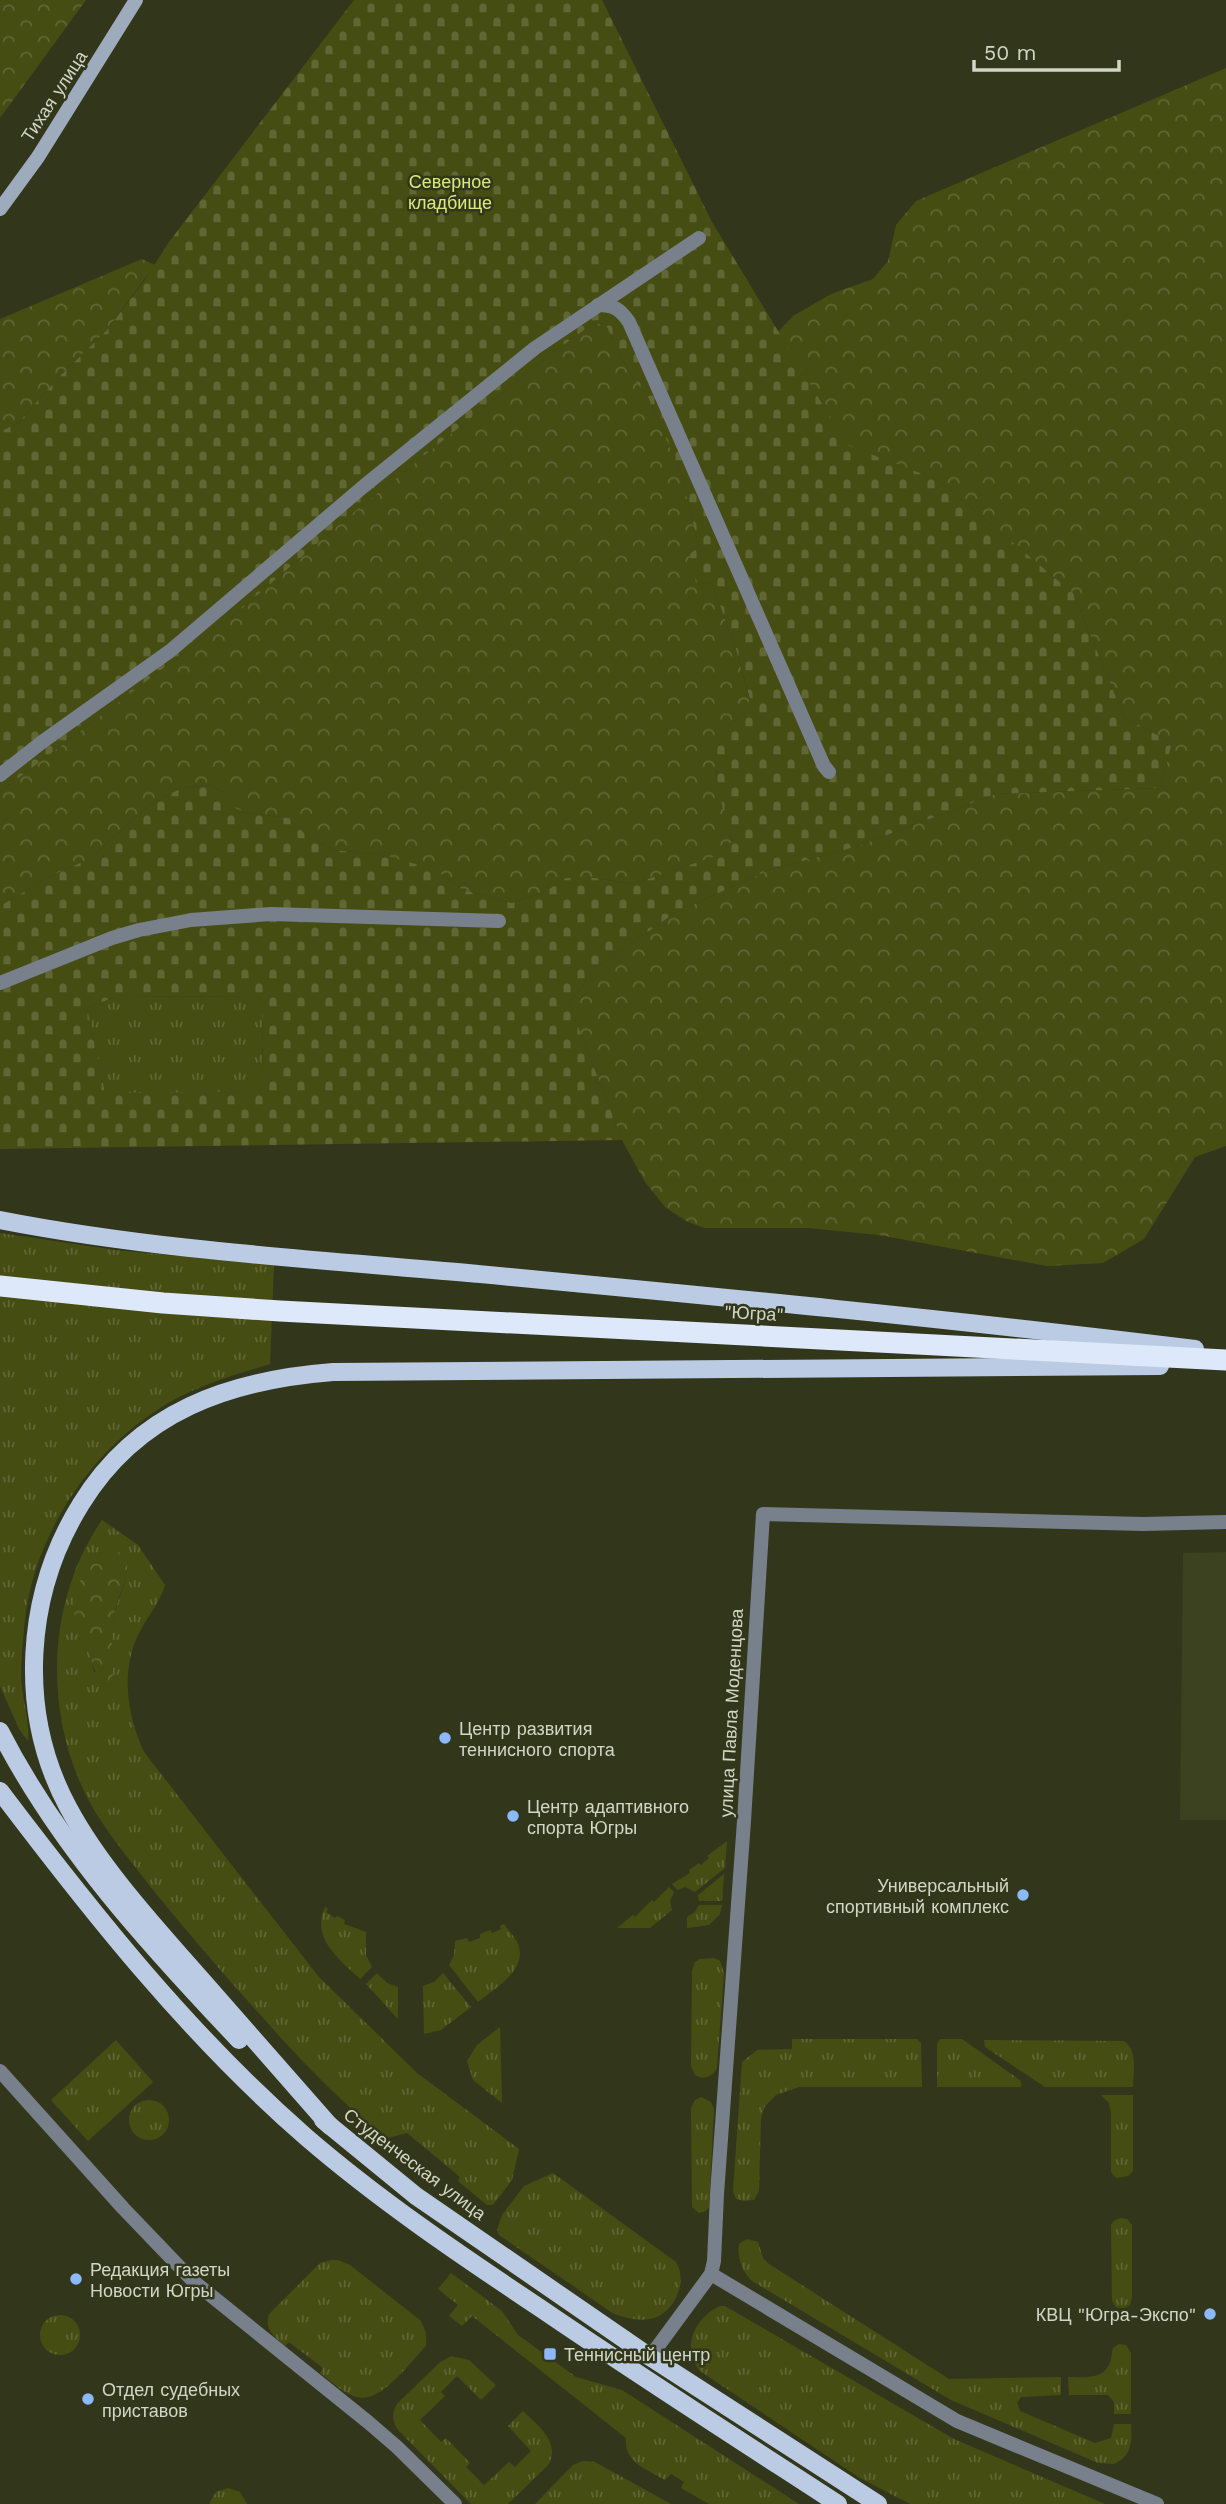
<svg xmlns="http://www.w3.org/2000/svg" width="1226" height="2504" font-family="'Work Sans',sans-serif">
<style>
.built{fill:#3c421f}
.grass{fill:url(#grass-tufts);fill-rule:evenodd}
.forest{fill:url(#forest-crowns)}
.cemetery{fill:url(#cemetery-stones);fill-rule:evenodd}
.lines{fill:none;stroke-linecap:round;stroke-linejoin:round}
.street{stroke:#78808c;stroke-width:14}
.secondary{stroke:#9eabbd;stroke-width:14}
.primary{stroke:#bbcbe3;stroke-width:18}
.highway{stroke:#dde9fa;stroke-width:21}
.poi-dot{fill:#8bb9fc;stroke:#32371c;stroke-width:2.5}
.labels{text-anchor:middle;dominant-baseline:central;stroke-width:5;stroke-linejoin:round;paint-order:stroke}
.street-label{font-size:18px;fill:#d2d6c5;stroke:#32371c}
.park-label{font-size:18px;fill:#d8ea79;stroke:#32371c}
.poi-label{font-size:18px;fill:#d2d6c5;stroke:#32371c;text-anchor:start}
</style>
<defs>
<pattern id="grass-tufts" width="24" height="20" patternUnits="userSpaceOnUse" patternTransform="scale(1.75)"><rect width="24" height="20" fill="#464d13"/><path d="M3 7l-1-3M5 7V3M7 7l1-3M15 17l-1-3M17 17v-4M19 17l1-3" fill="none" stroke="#606634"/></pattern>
<pattern id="forest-crowns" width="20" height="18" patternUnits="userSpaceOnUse" patternTransform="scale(1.75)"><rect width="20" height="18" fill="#464d13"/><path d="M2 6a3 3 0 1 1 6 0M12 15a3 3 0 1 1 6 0" fill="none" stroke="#606634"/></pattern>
<pattern id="cemetery-stones" width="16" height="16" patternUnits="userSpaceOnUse" patternTransform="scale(1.75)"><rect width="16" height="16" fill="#464d13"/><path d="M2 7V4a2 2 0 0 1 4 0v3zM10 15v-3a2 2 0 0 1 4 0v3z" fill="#606634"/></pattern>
</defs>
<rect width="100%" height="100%" fill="#32371c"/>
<polygon class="built" points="1226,1552 1226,1820 1180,1820 1183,1553"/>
<g class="grass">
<polygon points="257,996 262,1001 263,1087 258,1092 105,1094 87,1008 115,997"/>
<path d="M0,1233L115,1250L274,1265L270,1364C231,1376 191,1387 157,1410C88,1455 34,1537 25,1619C23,1638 21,1659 21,1678C22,1698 30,1721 28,1741L19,1729L0,1686Z"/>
<path d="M102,1520L138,1545L165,1585C161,1600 149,1615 141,1629C120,1668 126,1713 144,1752L318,1976L417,2073L519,2149L512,2180L493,2205H487L458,2181L460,2177L407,2133L387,2138C326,2092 274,2030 223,1973C192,1937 161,1901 132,1863C115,1841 97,1818 85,1793C43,1707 48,1598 102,1520ZM119,1552L128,1561C127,1579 120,1594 115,1611C110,1628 110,1650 113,1668L94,1672L90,1657Z"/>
<polygon points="727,1841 725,1868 695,1892 685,1887 677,1890 672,1884 690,1873 689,1870 699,1863 701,1865 709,1858 707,1856"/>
<polygon points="724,1874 722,1901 699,1901 698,1895"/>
<polygon points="669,1887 674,1892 670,1901 672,1910 650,1928 617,1928 633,1915 635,1917 652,1900 654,1902"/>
<polygon points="699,1905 722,1905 720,1914 709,1925 687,1928 687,1917 695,1912"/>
<path d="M325,1907L328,1909L326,1912L335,1918L337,1916L345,1920L344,1924L366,1932V1955L372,1967L360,1979C338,1958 311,1938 325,1907Z"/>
<path d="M504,1924C508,1930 514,1936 517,1942C530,1969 495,1988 478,2002L449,1965L454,1955L455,1941L467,1938L469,1942L480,1938V1934L490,1930L492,1933L501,1929L500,1926Z"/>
<path d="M714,1958L720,1961L724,1973L717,2067C714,2077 703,2080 695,2075L691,2066L692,1971L695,1962L700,1959Z"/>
<polygon points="377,1973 387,1983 398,1987 398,2019 366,1984"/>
<polygon points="443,1973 471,2007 441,2030 424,2034 423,1986 434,1982"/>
<polygon points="500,2027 502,2103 473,2080 467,2061 477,2045"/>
<polygon points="792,2039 917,2039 921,2043 922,2087 799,2087 776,2095 765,2106 761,2118 759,2191 754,2200 744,2201 736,2199 733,2191 742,2062 757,2050 792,2049"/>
<polygon points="940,2039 962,2039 1021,2081 1021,2087 937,2087 937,2044"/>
<polygon points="116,2040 153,2082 88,2141 51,2100"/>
<path d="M984,2040L1124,2041C1138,2050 1133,2072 1133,2087H1045L985,2047Z"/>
<polygon points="1101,2095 1133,2095 1133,2171 1128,2176 1116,2178 1111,2172 1111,2113 1109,2103"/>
<polygon points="701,2097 711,2102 714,2109 709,2207 706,2211 699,2213 692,2207 691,2108 695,2100"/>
<circle cx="149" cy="2120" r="20"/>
<path d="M553,2173L676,2262C688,2281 675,2311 654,2318C640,2322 627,2318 614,2314L499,2235L497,2230L502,2215L524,2186Z"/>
<polygon points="1120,2218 1127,2219 1132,2225 1132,2298 1130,2305 1124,2308 1116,2307 1112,2301 1111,2225 1114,2221"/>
<path d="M747,2239L758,2242L763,2258L769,2264L949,2379L1061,2377V2395L1021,2397L1017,2403L1020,2411L1095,2443L1111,2438L1114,2424H1131C1132,2442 1132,2456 1114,2464L1098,2463L951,2400L752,2281C742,2271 737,2258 739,2244Z"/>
<path d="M331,2260H338L350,2265L421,2321L426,2333V2346C410,2362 381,2404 357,2397C344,2394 331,2381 320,2373L323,2368L289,2342L285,2346C274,2337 264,2329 269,2314L320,2263Z"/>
<path d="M451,2273L502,2311L518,2335L576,2377L622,2390L799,2504H709L681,2488L684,2482L671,2474L665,2480C648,2470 623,2462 626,2438L472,2316L462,2326L449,2316L458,2305L438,2289Z"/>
<path d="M720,2306H725L954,2439L1105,2504H910L860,2478L700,2371C681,2348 694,2318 720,2306Z"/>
<circle cx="60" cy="2335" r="20"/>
<path d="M1119,2344L1126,2345L1131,2353V2414H1114V2402L1108,2395H1069L1068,2377C1081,2377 1102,2380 1109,2365C1112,2360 1111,2354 1113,2348Z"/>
<path d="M451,2356L469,2360L496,2385L481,2400L457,2376L441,2392L445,2396L420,2420L441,2442L446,2438L470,2463L466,2467L484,2485L509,2462L515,2467L531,2451L508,2426L523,2411C538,2426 560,2441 549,2464L508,2504H471L400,2432C392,2423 391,2414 397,2404L439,2363Z"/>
<polygon points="583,2461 595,2462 671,2504 535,2504 573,2465"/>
<polygon points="228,2488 240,2492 247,2504 209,2504 216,2492"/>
</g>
<g class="forest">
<polygon points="0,0 86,0 0,118"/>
<polygon points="1226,68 1226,1146 1195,1157 1144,1239 1103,1263 1047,1266 879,1235 808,1228 704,1228 686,1221 665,1207 645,1182 622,1140 569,1003 597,967 675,913 769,870 855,847 996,794 1160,788 1172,743 1124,717 1073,593 938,480 847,446 777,333 793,316 831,294 873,279 888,261 896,225 916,201"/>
<polygon points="142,259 155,265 107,330 59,377 19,422 0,432 0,319"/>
<polygon points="605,323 628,371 649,399 681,473 699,547 697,583 711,582 734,642 750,700 745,712 734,722 724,727 716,772 732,842 717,856 633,884 595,878 566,878 546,891 512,903 463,890 443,875 383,855 334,850 308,837 289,818 247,813 231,807 224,792 209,785 182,788 152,803 89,859 51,876 0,906 0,792 239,611 350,515 547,357 591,325"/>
<path d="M120,1552L128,1561C127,1581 118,1596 114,1615C109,1637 114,1659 113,1681L106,1684C92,1670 94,1668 88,1651C82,1638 75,1624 74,1610C74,1581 90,1556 120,1552Z"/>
</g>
<path class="cemetery" d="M354,0H602L712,222L847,445L938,480L1073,593L1124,717L1172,743L1160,788L996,794L855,847L769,870L675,913L597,967L569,1003L622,1140L0,1149V906L51,876L89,859L152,803L182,788L209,785L224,792L232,807L247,813L289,818L308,837L334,850L383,855L419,865L443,875L463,890L512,903L546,891L566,878H595L633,884L716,856L732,842C723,806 706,762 724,727L734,722L745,712L750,699L734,642L711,582L696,583L690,554L699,547L681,473L649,399L628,371L605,323L591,325L547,357L350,515L239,611L0,792V432L19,422L59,377L107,330L144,281L169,242ZM257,996L262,1001L263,1087L258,1092L105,1093L87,1008L115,997Z"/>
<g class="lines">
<g class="street">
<path d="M598,305C614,305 620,309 629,322L824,766L829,772"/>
<polyline points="0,775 42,742 170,651 364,486 535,348 699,238"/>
<polyline points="0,983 112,938 139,930 191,920 271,914 499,921"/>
<polyline points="0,2071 123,2208 193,2281 368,2422 397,2447 455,2504"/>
<polyline points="711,2274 957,2421 1157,2504"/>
<polyline points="650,2357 711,2274 714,2261 717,2194 744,1821 763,1514 1143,1524 1226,1522"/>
</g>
<polyline class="secondary" points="0,209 38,157 136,0"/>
<g class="primary">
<path d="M0,1220C154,1250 312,1259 468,1273C710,1296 953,1319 1195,1349"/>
<path d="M0,1731C59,1847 150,1946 239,2040"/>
<path d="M0,1791C93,1914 189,2035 306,2137C379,2200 459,2254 540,2308C638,2375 738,2439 838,2504"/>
<polyline points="323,2120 416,2196 650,2357 878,2504"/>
<path d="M330,2126C287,2077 244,2028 201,1979C157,1929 99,1866 68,1807C17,1712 25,1594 81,1504C138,1411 230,1380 333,1372L1160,1366"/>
</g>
<polyline class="highway" points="0,1286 163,1303 280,1311 1226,1360"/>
</g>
<g class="poi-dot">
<circle cx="445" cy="1738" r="7"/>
<circle cx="513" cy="1816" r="7"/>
<circle cx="1023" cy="1895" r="7"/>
<circle cx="76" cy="2279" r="7"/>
<circle cx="1210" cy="2314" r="7"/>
<rect x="543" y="2347" width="14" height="14" rx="3.5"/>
<circle cx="88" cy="2399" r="7"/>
</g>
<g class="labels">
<g class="street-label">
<text transform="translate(54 96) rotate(-57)">Тихая улица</text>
<text transform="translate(754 1313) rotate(3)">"Югра"</text>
<text transform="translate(731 1713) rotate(-87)">улица Павла Моденцова</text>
<text transform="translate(415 2164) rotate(37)">Студенческая улица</text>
</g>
<g class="park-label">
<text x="450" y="181">Северное<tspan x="450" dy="21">кладбище</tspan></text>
</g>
<g class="poi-label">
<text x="459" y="1728">Центр развития<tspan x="459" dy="21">теннисного спорта</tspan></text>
<text x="527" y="1806">Центр адаптивного<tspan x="527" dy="21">спорта Югры</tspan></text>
<text x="1009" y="1885" text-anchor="end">Универсальный<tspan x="1009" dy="21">спортивный комплекс</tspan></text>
<text x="90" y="2269">Редакция газеты<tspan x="90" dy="21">Новости Югры</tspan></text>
<text x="1196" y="2314" text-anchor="end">КВЦ "Югра-Экспо"</text>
<text x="564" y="2354">Теннисный центр</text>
<text x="102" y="2389">Отдел судебных<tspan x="102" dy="21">приставов</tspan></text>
</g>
</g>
<path d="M974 60v10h145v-10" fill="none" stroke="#d2d6c5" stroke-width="3.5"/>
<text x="984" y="60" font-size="21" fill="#d2d6c5" stroke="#32371c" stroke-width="5" paint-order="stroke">50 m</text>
</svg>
